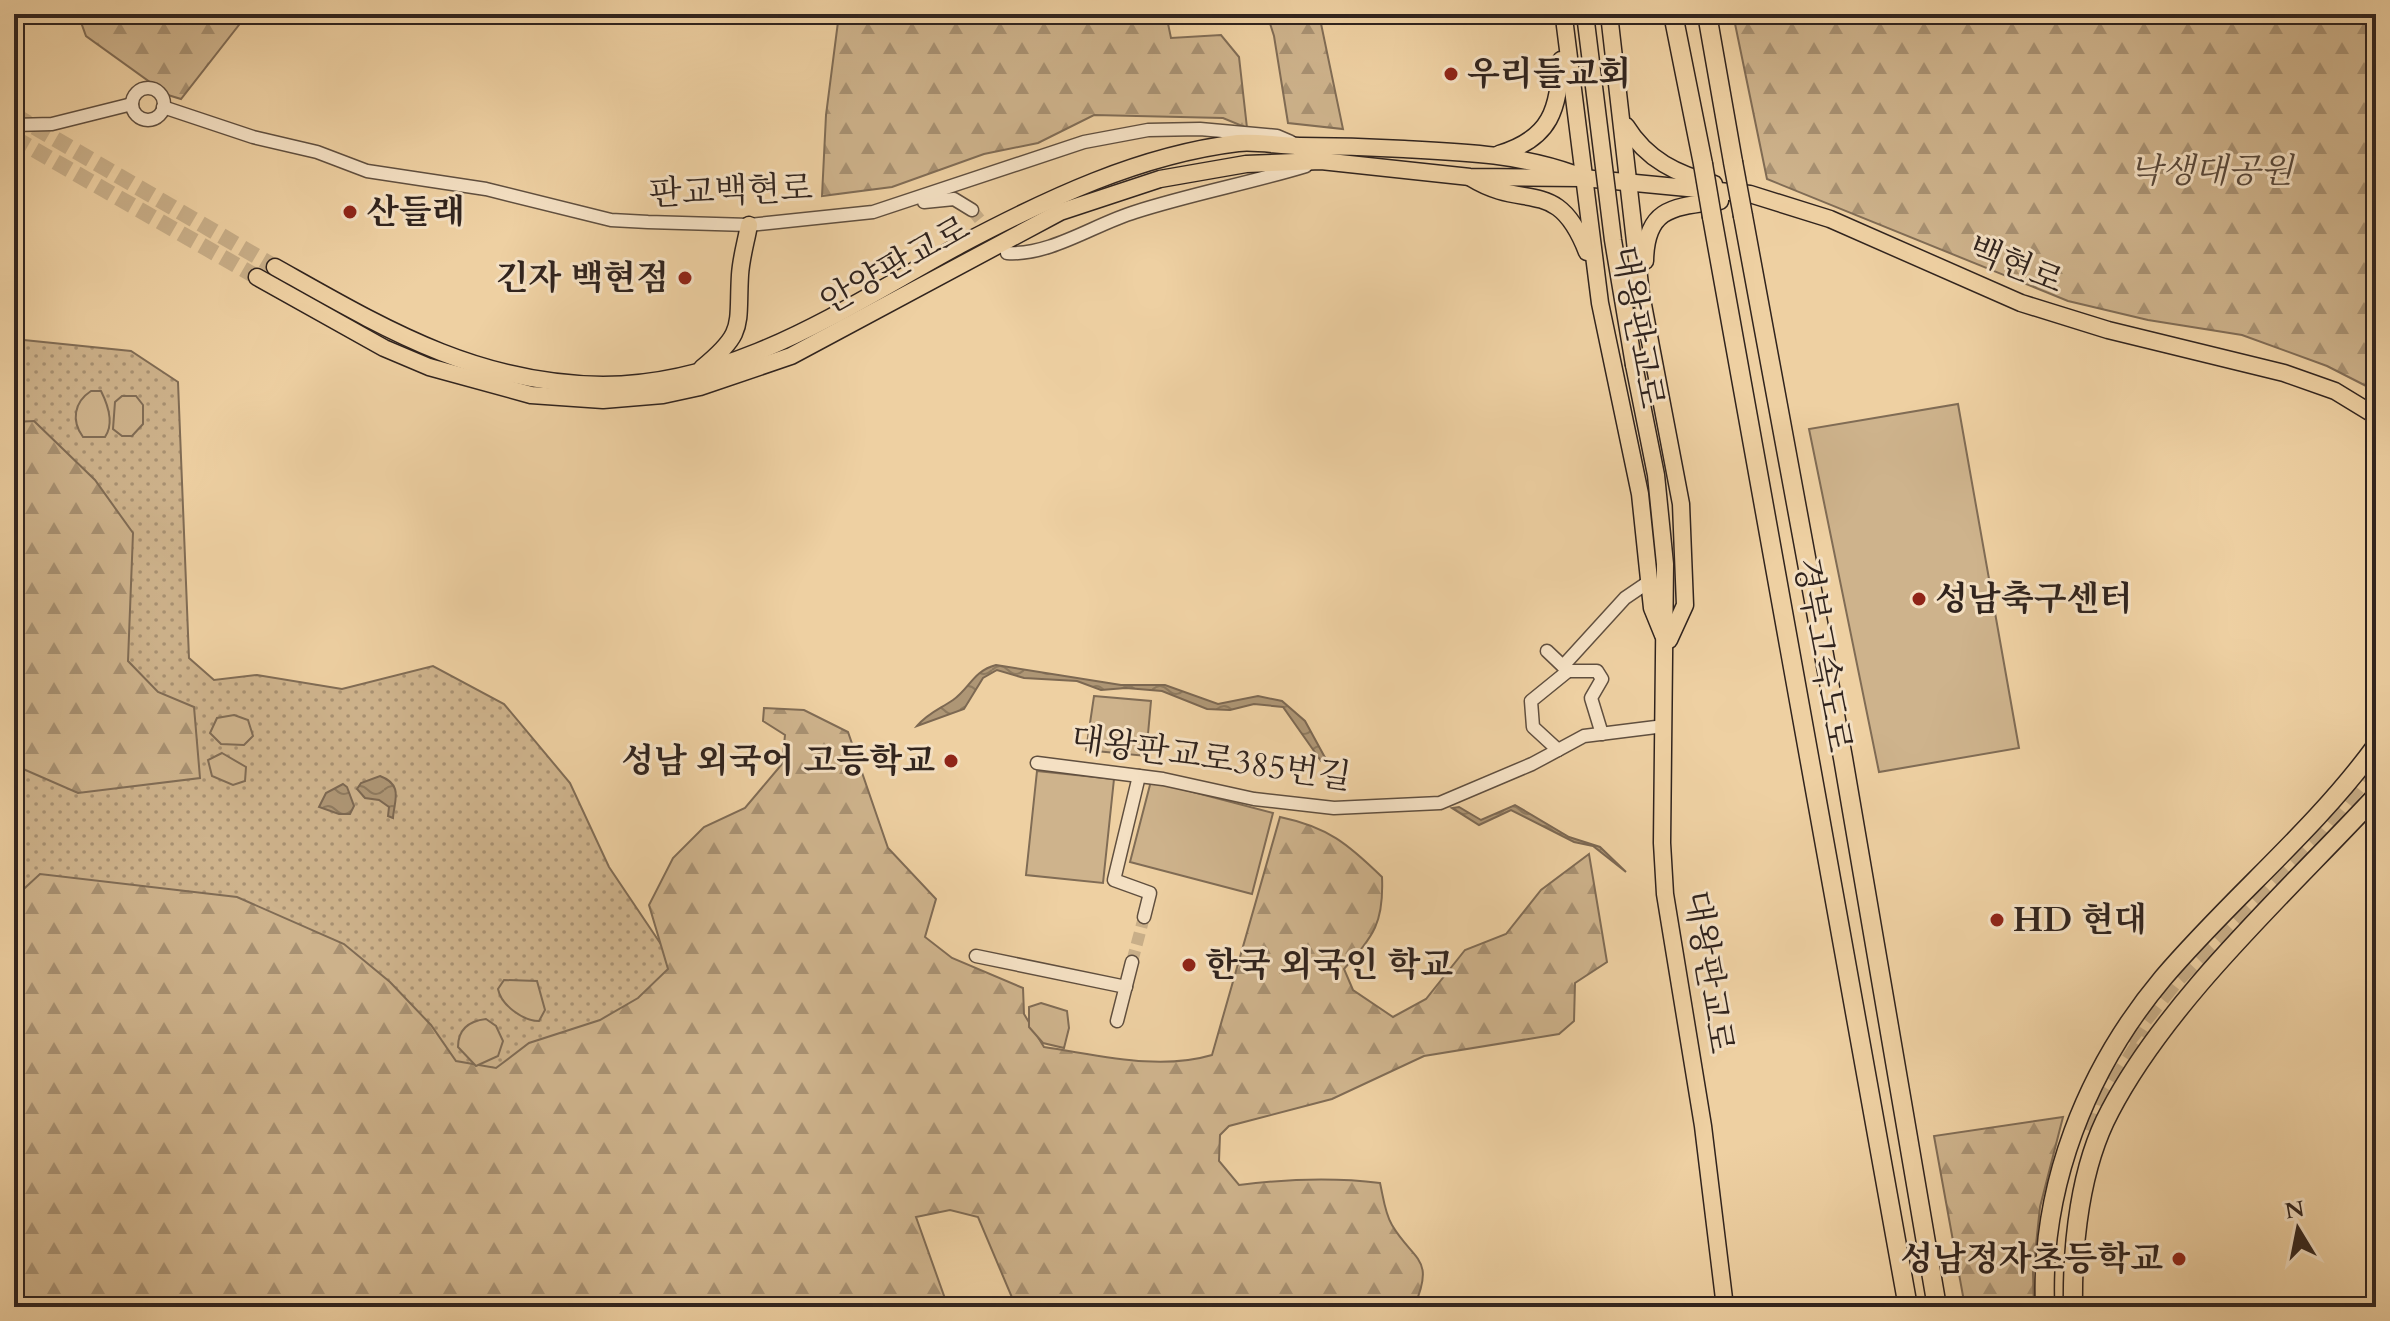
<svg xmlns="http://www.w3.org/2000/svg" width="2390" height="1321" font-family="Cardo,'Noto Serif KR',serif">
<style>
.grass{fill:url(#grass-dots);stroke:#806c55;stroke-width:2}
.forest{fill:url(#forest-firs);stroke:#806c55;stroke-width:2}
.garden{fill:#ceb38c;stroke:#806c55;stroke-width:2}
.water{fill:url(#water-waves);stroke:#7c6852;stroke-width:2}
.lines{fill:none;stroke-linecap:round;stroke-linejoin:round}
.minor-tunnel{stroke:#c8ae88;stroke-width:12;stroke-dasharray:12 6;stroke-linecap:butt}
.major-tunnel{stroke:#c8ae88;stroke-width:16;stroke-dasharray:16 8;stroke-linecap:butt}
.highway-tunnel{stroke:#c8ae88;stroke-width:18;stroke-dasharray:18 9;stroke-linecap:butt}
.minor-casing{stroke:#604f3f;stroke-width:15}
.major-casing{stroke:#31241e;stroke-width:19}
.highway-casing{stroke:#31241e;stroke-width:21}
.minor{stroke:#f4e0c3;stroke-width:12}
.major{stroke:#eed0a2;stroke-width:16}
.highway{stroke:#eed0a2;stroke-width:18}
.major-bridge-casing{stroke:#31241e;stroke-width:19;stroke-linecap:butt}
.highway-bridge-casing{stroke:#31241e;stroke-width:21;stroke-linecap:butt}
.major-bridge{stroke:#eed0a2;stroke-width:16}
.highway-bridge{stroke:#eed0a2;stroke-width:18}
.poi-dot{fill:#8f2418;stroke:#f4e0c3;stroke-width:3}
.labels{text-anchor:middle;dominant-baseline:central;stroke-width:6;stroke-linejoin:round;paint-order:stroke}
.poi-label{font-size:34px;font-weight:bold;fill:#31241e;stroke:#f4e0c3;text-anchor:start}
.park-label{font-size:34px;font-style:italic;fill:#58483a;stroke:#f4e0c3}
.street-label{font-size:34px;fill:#31241e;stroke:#f4e0c3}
</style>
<defs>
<pattern id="grass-dots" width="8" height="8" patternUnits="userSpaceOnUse" patternTransform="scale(2)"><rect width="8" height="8" fill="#ceb38c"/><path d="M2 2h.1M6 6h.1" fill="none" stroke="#a89172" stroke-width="1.8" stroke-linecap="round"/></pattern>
<pattern id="forest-firs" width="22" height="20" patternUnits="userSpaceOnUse" patternTransform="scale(2)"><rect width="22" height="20" fill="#ceb38c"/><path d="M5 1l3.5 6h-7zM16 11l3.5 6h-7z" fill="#a89172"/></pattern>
<pattern id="water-waves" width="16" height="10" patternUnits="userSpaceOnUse" patternTransform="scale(2)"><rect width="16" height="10" fill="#ae9675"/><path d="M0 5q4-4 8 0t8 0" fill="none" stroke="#8e7a5f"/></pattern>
</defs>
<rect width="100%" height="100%" fill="#eed0a2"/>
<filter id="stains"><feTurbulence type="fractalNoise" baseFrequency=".0025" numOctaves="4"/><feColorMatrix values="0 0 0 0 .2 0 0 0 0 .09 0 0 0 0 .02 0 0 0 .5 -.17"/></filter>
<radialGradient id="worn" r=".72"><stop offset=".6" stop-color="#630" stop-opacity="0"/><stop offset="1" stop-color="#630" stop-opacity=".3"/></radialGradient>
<polygon class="grass" points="14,339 131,351 178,382 189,658 214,680 257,675 342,689 433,666 504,704 570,783 609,867 681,974 534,1108 14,911"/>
<g class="forest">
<polygon points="78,14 347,14 343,21 246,16 181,99 168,95 86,36"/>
<polygon points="839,14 1166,14 1171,38 1221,35 1239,57 1247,128 1223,118 1094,115 1038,143 984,154 892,187 822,196 826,115"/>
<polygon points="1267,14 1319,14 1343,129 1288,123 1274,36"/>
<polygon points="1733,14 2376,14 2376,391 2327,366 2242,335 2148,320 2068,301 1767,179"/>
<polygon points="34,421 95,480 133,533 128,661 158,692 194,707 200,778 78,793 14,765 14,422"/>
<path d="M764,708L804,710L848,732L888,848L936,899L925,937L952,958L1023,988L1024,1014L1044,1047C1099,1055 1158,1071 1212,1055L1280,817C1328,827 1348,844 1382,877C1384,923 1374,935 1344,969L1353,990L1393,1017L1426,999L1465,950L1506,934L1541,890L1589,854L1607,962L1575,983L1574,1021L1559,1034L1424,1056L1332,1099L1229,1126L1220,1135L1219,1161L1239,1185C1287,1179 1331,1177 1380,1183C1383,1196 1385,1214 1392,1225C1413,1261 1436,1257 1414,1307H1016L978,1217L950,1210L916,1217L948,1307H14V898L40,874L237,897L344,944L390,982L431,1025L456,1061L496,1068L529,1043L600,1020L638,998L668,969L649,905L673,858L704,827L745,808L782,764L785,735L763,721Z"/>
<polygon points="2063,1117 2040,1207 2033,1273 2034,1307 1965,1307 1934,1136"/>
</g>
<g class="garden">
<path d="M91,391H101C108,405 114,424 105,437H83C71,421 74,402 91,391Z"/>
<polygon points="122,396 136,396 143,405 143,424 132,436 122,436 113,429 115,402"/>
<polygon points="1958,404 2019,748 1879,772 1809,429"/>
<polygon points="1094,696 1151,701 1146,756 1086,750"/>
<polygon points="234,715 248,720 253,736 244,745 221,744 210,733 217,718"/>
<polygon points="222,753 246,767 245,781 233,785 212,776 208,760"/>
<polygon points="1037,771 1114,779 1103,883 1026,875"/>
<polygon points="1151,781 1273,813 1252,894 1130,862"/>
<path d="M504,980L537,981L545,1010L539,1021C523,1021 501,1005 498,989Z"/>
<polygon points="1041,1003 1067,1011 1069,1028 1064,1048 1043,1043 1029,1027 1029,1007"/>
<path d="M486,1019L496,1026L503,1041L498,1056L476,1066L458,1047C458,1029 469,1021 486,1019Z"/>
</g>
<g class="water">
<path d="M996,665L1121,685H1165L1218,704L1258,696L1282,701L1305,721L1328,763L1321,761L1283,707L1254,704L1230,710L1207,709L1162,691L1126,688L1101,690L1077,681L1024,678L997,670L983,678L964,709L917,726C928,713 940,709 953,700C970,688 973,671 996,665Z"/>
<path d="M380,776C404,785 394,801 393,818L388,816L389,807L379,800L365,798L357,789L361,783Z"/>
<polygon points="343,784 347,787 354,806 350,814 339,814 319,807 326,793"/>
<polygon points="1515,805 1569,837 1600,847 1626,872 1593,846 1574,842 1511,810 1479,825 1452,808 1459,807 1481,820"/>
</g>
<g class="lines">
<g class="minor-tunnel">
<polyline points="972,210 993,236"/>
<polyline points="1132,962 1144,917"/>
</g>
<g class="major-tunnel">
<polyline points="14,115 275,267"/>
<polyline points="14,138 257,277"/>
</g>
<g class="highway-tunnel">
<polyline points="2127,1040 2176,979 2312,842 2376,763"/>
<polyline points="2093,1132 2103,1102 2148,1032"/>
</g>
<g class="minor-casing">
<g id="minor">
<circle cx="148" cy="104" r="16"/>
<polyline points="163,107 253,137 317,152 367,171 486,189 611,220 648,222 749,225 873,212 1084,142 1148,130 1200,129 1277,136 1291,142"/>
<polyline points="14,125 52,124 132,104"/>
<polyline points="924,202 954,199 972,210"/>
<path d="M1007,253C1050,256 1095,224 1135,212C1191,194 1250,183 1306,166"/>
<polyline points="1547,651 1568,671 1597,671 1602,679 1591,698 1602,734"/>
<polyline points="1563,666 1625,598 1650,581"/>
<polyline points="1558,750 1533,727 1531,701 1568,671"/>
<polyline points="1037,763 1163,779 1254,799 1334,808 1440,803 1532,764 1584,736 1664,726"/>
<polyline points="1139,776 1114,880 1150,893 1144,917"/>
<polyline points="976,956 1126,987"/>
<polyline points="1117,1021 1132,962"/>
</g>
</g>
<g class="major-casing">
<g id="major">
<polyline points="1609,14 1641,294 1681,504 1685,605 1669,640"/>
<polyline points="1564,18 1600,303 1640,494 1652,608 1663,635"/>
<path d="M1626,126C1647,160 1677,174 1714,184"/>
<path d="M1499,154C1552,138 1558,109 1561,60"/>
<path d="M1471,178C1526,212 1557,175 1587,252"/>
<path d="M1645,261C1646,206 1675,207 1720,201"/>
<path d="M275,267C382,327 475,384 603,385C737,385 847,306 960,245C1047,199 1139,155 1238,143C1258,141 1279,146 1300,146C1335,146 1369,147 1404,149C1462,152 1519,154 1574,174"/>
<polyline points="257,277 384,348 429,367 531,395 603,400 663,395 700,387 791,356 1060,212 1160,179 1246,164 1321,161 1470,177 1583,178 1750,194 1830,219 2021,303 2108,330 2284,373 2335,391 2376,416"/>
<polyline points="1634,365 1656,475 1665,564 1662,843 1665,894 1703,1126 1725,1307"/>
<path d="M702,368C746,332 737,326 740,275C741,258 746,242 749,225"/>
</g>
</g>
<g class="highway-casing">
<g id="highway">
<polyline points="1673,14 1703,164"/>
<polyline points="1707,14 1733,162"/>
<polyline points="1743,216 1843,758 1937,1307"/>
<polyline points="1712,217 1908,1307"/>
<path d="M2045,1307C2040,1187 2086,1070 2163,978C2231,898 2314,831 2376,746"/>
<path d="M2073,1307C2072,1244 2080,1167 2110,1111C2169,998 2289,890 2376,796"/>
</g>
</g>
<use href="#minor" class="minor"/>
<use href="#major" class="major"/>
<use href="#highway" class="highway"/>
<g class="major-bridge-casing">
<polyline id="major-bridge" points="1585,14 1613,240 1634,365"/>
</g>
<g class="highway-bridge-casing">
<g id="highway-bridge">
<polyline points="1733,162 1743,216"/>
<polyline points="1703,164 1712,217"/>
</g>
</g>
<use href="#major-bridge" class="major-bridge"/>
<use href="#highway-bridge" class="highway-bridge"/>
</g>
<g class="poi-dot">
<circle cx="1451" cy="74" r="8"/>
<circle cx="350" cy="212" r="8"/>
<circle cx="685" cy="278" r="8"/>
<circle cx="1919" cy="599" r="8"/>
<circle cx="951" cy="761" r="8"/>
<circle cx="1997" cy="920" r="8"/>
<circle cx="1189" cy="965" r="8"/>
<circle cx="2179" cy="1259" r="8"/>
</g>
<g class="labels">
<g class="poi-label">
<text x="1467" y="74">우리들교회</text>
<text x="366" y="212">산들래</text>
<text x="669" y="278" text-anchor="end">긴자 백현점</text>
<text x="1935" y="599">성남축구센터</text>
<text x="935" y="761" text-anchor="end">성남 외국어 고등학교</text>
<text x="2013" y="920">HD 현대</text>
<text x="1205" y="965">한국 외국인 학교</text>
<text x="2163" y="1259" text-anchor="end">성남정자초등학교</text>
</g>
<g class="park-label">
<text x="2211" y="171">낙생대공원</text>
</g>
<g class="street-label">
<text transform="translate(731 191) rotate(-2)">판교백현로</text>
<text transform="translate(895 265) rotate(-29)">안양판교로</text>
<text transform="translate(2016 265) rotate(22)">백현로</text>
<text transform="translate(1638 327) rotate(80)">대왕판교로</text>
<text transform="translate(1823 655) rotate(80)">경부고속도로</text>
<text transform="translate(1211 758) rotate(8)">대왕판교로385번길</text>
<text transform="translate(1709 972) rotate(81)">대왕판교로</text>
</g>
</g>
<rect width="2390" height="1321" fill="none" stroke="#eed0a2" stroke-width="48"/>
<rect x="16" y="16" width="2358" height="1289" fill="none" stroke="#31241e" stroke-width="4"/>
<rect x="24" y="24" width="2342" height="1273" fill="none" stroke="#31241e" stroke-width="2"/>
<g transform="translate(2298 1229) rotate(350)" stroke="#f4e0c3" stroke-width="6" paint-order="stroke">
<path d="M0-6L14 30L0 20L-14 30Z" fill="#31241e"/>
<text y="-12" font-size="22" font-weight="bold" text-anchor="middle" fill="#31241e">N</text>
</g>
<rect width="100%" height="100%" filter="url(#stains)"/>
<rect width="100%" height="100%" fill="url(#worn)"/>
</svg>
